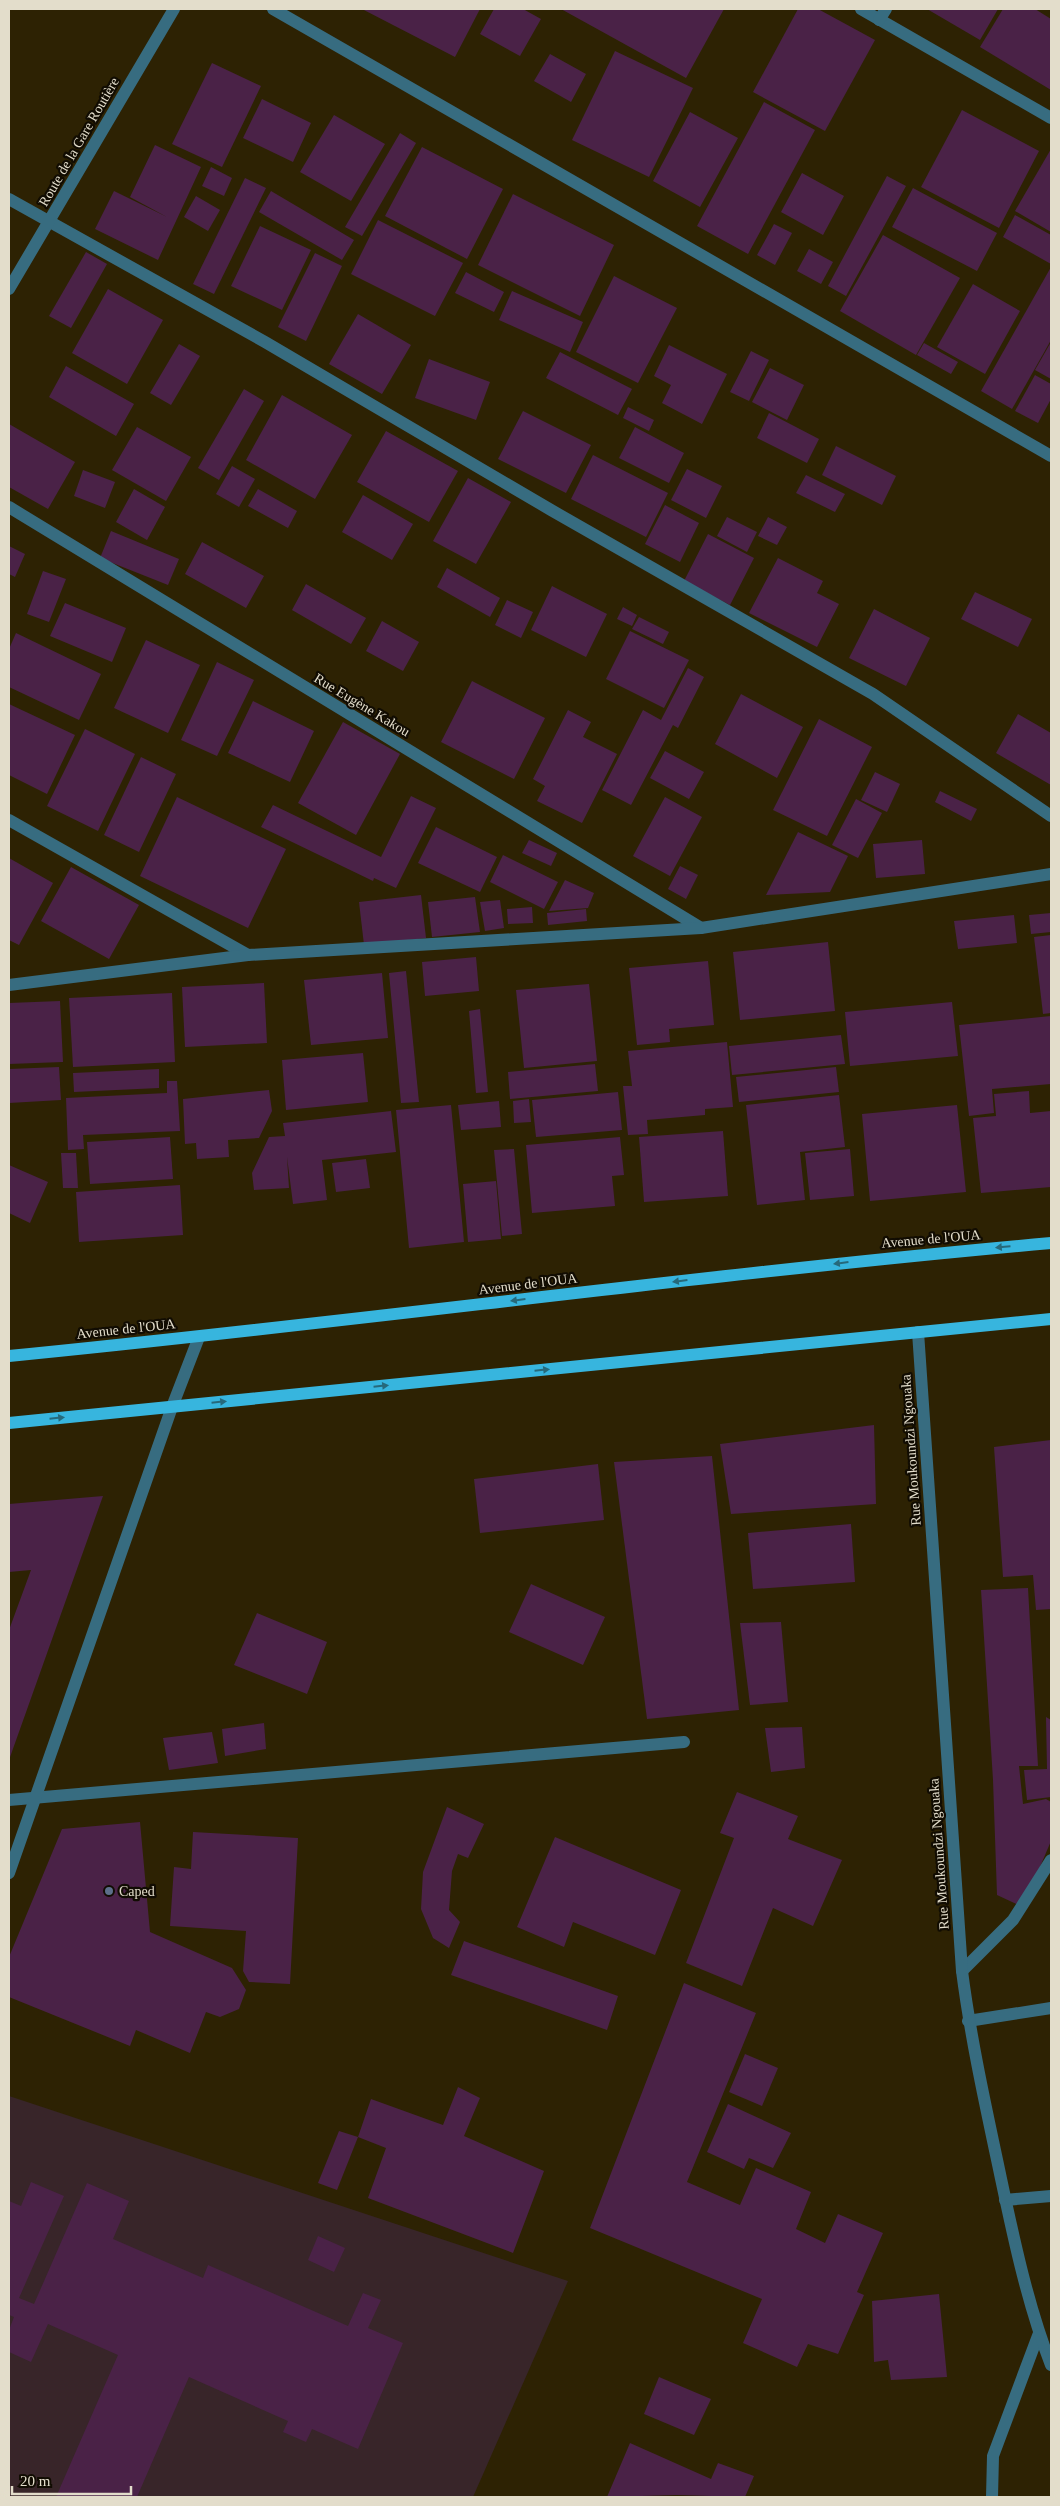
<svg xmlns="http://www.w3.org/2000/svg" width="1060" height="2506" font-family="Georgia,serif">
<style>
.education{fill:#382529}
.building{fill:#4a2247}
.lines{fill:none;stroke-linecap:round;stroke-linejoin:round}
.minor{stroke:#376c80;stroke-width:12}
.tertiary{stroke:#376c80;stroke-width:12}
.primary{stroke:#37b5de;stroke-width:12}
.oneway{fill:#26697b}
.service-dot{fill:#5c6f8a;stroke:#110c02;stroke-width:2}
.labels{text-anchor:middle;dominant-baseline:central;stroke-width:4.5;stroke-linejoin:round;paint-order:stroke}
.street-label{font-size:14px;fill:#e3ddcb;stroke:#110c02}
.poi-label{font-size:14px;fill:#e3ddcb;stroke:#110c02;text-anchor:start}
</style>
<rect width="100%" height="100%" fill="#2d2203"/>
<polygon class="education" points="9,2096 568,2281 473,2497 9,2497"/>
<g class="building">
<polygon points="362,9 480,9 455,57"/>
<polygon points="494,9 523,9 541,19 520,56 480,34"/>
<polygon points="561,9 724,9 686,78"/>
<polygon points="798,9 818,9 875,40 825,131 753,92"/>
<polygon points="927,9 998,9 980,40"/>
<polygon points="1003,9 1035,9 1051,19 1051,90 980,47"/>
<polygon points="615,51 693,88 649,177 572,140"/>
<polygon points="550,54 586,74 571,102 534,81"/>
<polygon points="212,63 261,86 222,167 172,144"/>
<polygon points="262,99 311,123 293,162 243,138"/>
<polygon points="764,102 815,130 748,254 697,226"/>
<polygon points="962,110 1039,151 999,228 921,187"/>
<polygon points="690,112 738,138 700,207 653,181"/>
<polygon points="334,115 385,144 351,201 300,172"/>
<polygon points="400,133 416,143 362,236 345,227"/>
<polygon points="155,145 201,167 158,260 95,229 114,191 167,217 130,197"/>
<polygon points="422,147 503,189 467,259 385,216"/>
<polygon points="1051,149 1051,232 1015,211"/>
<polygon points="211,167 232,178 224,196 202,186"/>
<polygon points="802,173 844,196 823,235 781,212"/>
<polygon points="887,176 906,186 846,296 828,286"/>
<polygon points="245,178 266,188 214,294 193,284"/>
<polygon points="913,188 997,233 977,271 892,227"/>
<polygon points="271,191 354,240 342,260 259,212"/>
<polygon points="513,194 614,245 580,316 478,265"/>
<polygon points="196,196 220,210 208,231 184,217"/>
<polygon points="1015,215 1051,235 1051,264 1003,237"/>
<polygon points="378,220 463,263 435,316 351,274"/>
<polygon points="774,224 792,233 775,265 757,255"/>
<polygon points="260,226 311,250 282,310 231,286"/>
<polygon points="883,235 960,278 916,355 840,311"/>
<polygon points="809,249 833,262 821,284 797,271"/>
<polygon points="86,252 107,264 71,328 49,316"/>
<polygon points="315,253 342,266 306,341 278,327"/>
<polygon points="1051,267 1051,340 1012,409 981,391"/>
<polygon points="466,272 504,292 494,312 455,293"/>
<polygon points="614,276 677,308 638,383 576,352"/>
<polygon points="973,284 1020,311 985,374 937,347"/>
<polygon points="108,289 163,320 127,384 72,353"/>
<polygon points="512,291 583,322 570,352 499,320"/>
<polygon points="358,314 411,345 382,394 329,364"/>
<polygon points="1051,342 1051,379 1035,370"/>
<polygon points="924,343 958,362 951,374 917,355"/>
<polygon points="179,344 200,356 171,405 150,393"/>
<polygon points="669,345 727,374 702,424 662,403 671,385 654,376"/>
<polygon points="751,351 769,360 749,401 730,392"/>
<polygon points="560,352 632,389 618,415 546,378"/>
<polygon points="429,359 490,382 476,420 415,398"/>
<polygon points="66,366 134,404 116,436 49,397"/>
<polygon points="770,368 804,385 787,420 752,402"/>
<polygon points="1035,375 1051,384 1051,399 1038,423 1015,411"/>
<polygon points="244,389 264,401 219,480 198,468"/>
<polygon points="282,395 352,435 315,499 246,460"/>
<polygon points="628,407 654,420 649,431 623,418"/>
<polygon points="523,411 591,445 566,493 498,459"/>
<polygon points="769,413 819,439 807,463 757,438"/>
<polygon points="9,424 75,462 48,509 9,487"/>
<polygon points="137,427 191,457 166,501 112,470"/>
<polygon points="635,427 684,453 669,483 619,458"/>
<polygon points="386,431 458,471 429,522 357,482"/>
<polygon points="836,446 896,476 882,505 822,475"/>
<polygon points="593,455 668,493 646,537 571,499"/>
<polygon points="232,466 255,479 239,507 216,494"/>
<polygon points="687,469 722,486 706,518 671,500"/>
<polygon points="83,470 115,482 105,508 74,496"/>
<polygon points="806,475 845,494 835,512 796,493"/>
<polygon points="468,478 511,502 476,564 433,541"/>
<polygon points="134,489 165,507 147,540 116,522"/>
<polygon points="258,489 297,511 288,528 248,506"/>
<polygon points="363,495 413,524 392,560 342,532"/>
<polygon points="665,505 699,523 680,562 645,544"/>
<polygon points="727,517 757,532 747,552 717,536"/>
<polygon points="768,517 787,527 777,545 758,536"/>
<polygon points="111,531 179,559 168,585 100,558"/>
<polygon points="708,534 754,558 730,605 684,581"/>
<polygon points="202,542 264,576 246,608 185,574"/>
<polygon points="9,546 25,554 15,577 9,574"/>
<polygon points="778,558 823,581 817,593 839,604 817,647 749,613"/>
<polygon points="447,568 500,598 490,617 437,587"/>
<polygon points="43,571 66,579 49,622 27,614"/>
<polygon points="306,584 366,618 351,644 292,610"/>
<polygon points="552,586 607,614 586,657 531,630"/>
<polygon points="975,592 1032,619 1018,647 961,619"/>
<polygon points="507,600 533,612 521,638 495,625"/>
<polygon points="65,603 126,628 112,662 50,636"/>
<polygon points="623,607 637,615 632,626 617,619"/>
<polygon points="874,609 930,638 906,686 849,658"/>
<polygon points="639,617 669,632 663,644 632,629"/>
<polygon points="382,621 419,642 403,671 366,651"/>
<polygon points="630,631 689,660 664,708 606,679"/>
<polygon points="16,633 101,674 79,720 9,687 9,649"/>
<polygon points="146,640 200,665 168,733 114,708"/>
<polygon points="217,662 254,680 217,756 181,740"/>
<polygon points="688,668 704,677 678,728 673,725 631,805 602,790 643,710 661,720"/>
<polygon points="472,681 545,718 514,779 441,742"/>
<polygon points="741,694 803,727 777,778 715,744"/>
<polygon points="253,701 314,731 290,782 228,753"/>
<polygon points="9,704 75,735 47,794 9,775"/>
<polygon points="568,710 591,722 583,737 617,754 582,823 537,801 545,786 533,779"/>
<polygon points="1018,714 1051,733 1051,785 996,753"/>
<polygon points="819,719 872,747 827,836 773,810"/>
<polygon points="343,722 400,754 356,835 298,803"/>
<polygon points="85,729 135,754 98,831 47,806"/>
<polygon points="665,751 704,772 689,799 650,778"/>
<polygon points="141,757 176,774 139,852 104,835"/>
<polygon points="875,772 900,784 887,812 861,800"/>
<polygon points="940,791 977,809 971,821 935,802"/>
<polygon points="411,796 436,808 396,888 374,878 373,881 261,827 273,805 381,857"/>
<polygon points="177,797 286,849 248,928 140,876"/>
<polygon points="665,797 702,817 670,876 633,856"/>
<polygon points="856,799 882,813 858,858 832,845"/>
<polygon points="436,827 497,857 480,892 418,863"/>
<polygon points="798,832 848,856 830,892 766,895"/>
<polygon points="529,840 557,853 551,866 522,853"/>
<polygon points="922,840 925,874 876,878 873,844"/>
<polygon points="503,855 558,882 544,909 490,882"/>
<polygon points="9,858 53,883 19,945 9,940"/>
<polygon points="680,866 698,875 686,899 668,889"/>
<polygon points="71,867 139,905 109,959 41,921"/>
<polygon points="565,880 594,893 588,908 549,911"/>
<polygon points="421,895 426,938 364,945 359,902"/>
<polygon points="475,897 480,932 432,937 428,902"/>
<polygon points="500,900 504,928 485,931 480,902"/>
<polygon points="532,907 533,923 508,924 507,909"/>
<polygon points="586,909 587,921 548,925 547,913"/>
<polygon points="1051,913 1051,932 1031,934 1029,915"/>
<polygon points="1014,915 1017,943 958,949 954,921"/>
<polygon points="1051,935 1051,1013 1043,1014 1034,937"/>
<polygon points="828,942 835,1011 740,1020 733,952"/>
<polygon points="476,957 479,991 425,996 422,962"/>
<polygon points="708,961 714,1025 669,1029 670,1042 637,1045 629,968"/>
<polygon points="406,971 419,1102 401,1103 389,973"/>
<polygon points="382,973 388,1038 311,1045 304,980"/>
<polygon points="264,983 267,1043 185,1047 182,987"/>
<polygon points="589,984 597,1061 524,1068 516,990"/>
<polygon points="172,993 175,1062 73,1067 69,998"/>
<polygon points="60,1001 63,1062 9,1064 9,1003"/>
<polygon points="952,1002 958,1056 850,1066 845,1012"/>
<polygon points="480,1009 488,1092 476,1093 469,1011"/>
<polygon points="1051,1016 1051,1084 992,1089 994,1113 969,1116 959,1025"/>
<polygon points="841,1035 845,1064 732,1075 729,1046"/>
<polygon points="727,1042 733,1107 705,1109 705,1115 647,1120 648,1134 628,1135 623,1086 632,1086 628,1051"/>
<polygon points="363,1053 368,1102 286,1110 282,1060"/>
<polygon points="595,1064 598,1091 510,1099 508,1072"/>
<polygon points="59,1067 61,1100 9,1103 9,1069"/>
<polygon points="836,1067 839,1092 739,1102 736,1077"/>
<polygon points="159,1069 159,1088 74,1092 73,1073"/>
<polygon points="167,1081 177,1081 180,1131 83,1135 84,1149 68,1150 66,1098 167,1093"/>
<polygon points="269,1090 272,1111 259,1138 228,1140 229,1157 197,1159 196,1143 185,1144 183,1099"/>
<polygon points="1029,1091 1030,1113 1051,1111 1051,1187 981,1193 973,1118 996,1116 994,1094"/>
<polygon points="618,1092 622,1130 536,1137 532,1100"/>
<polygon points="839,1095 845,1147 800,1152 805,1200 757,1205 746,1105"/>
<polygon points="529,1099 531,1122 514,1123 513,1101"/>
<polygon points="499,1101 501,1127 461,1130 458,1105"/>
<polygon points="451,1105 464,1242 409,1248 396,1110"/>
<polygon points="957,1105 966,1192 870,1201 862,1114"/>
<polygon points="391,1111 396,1152 322,1160 327,1200 293,1204 287,1157 289,1188 254,1190 252,1173 269,1137 285,1136 283,1123"/>
<polygon points="723,1131 728,1196 644,1202 639,1137"/>
<polygon points="170,1137 173,1179 90,1184 87,1142"/>
<polygon points="620,1137 624,1175 612,1176 615,1206 532,1213 526,1145"/>
<polygon points="514,1149 522,1234 502,1236 494,1150"/>
<polygon points="850,1149 854,1196 810,1200 805,1153"/>
<polygon points="61,1153 76,1153 78,1188 63,1188"/>
<polygon points="366,1159 370,1188 336,1192 332,1163"/>
<polygon points="9,1165 48,1182 30,1223 9,1213"/>
<polygon points="496,1181 501,1239 468,1242 463,1184"/>
<polygon points="180,1185 183,1235 79,1242 76,1192"/>
<polygon points="874,1425 876,1504 731,1514 720,1444"/>
<polygon points="1051,1440 1051,1609 1036,1610 1033,1575 1003,1577 994,1447"/>
<polygon points="712,1456 739,1710 647,1719 614,1462"/>
<polygon points="598,1464 604,1520 480,1533 474,1479"/>
<polygon points="103,1496 9,1760 9,1630 31,1570 9,1572 9,1504"/>
<polygon points="851,1524 855,1582 753,1589 748,1533"/>
<polygon points="531,1584 605,1617 583,1665 509,1632"/>
<polygon points="1028,1588 1038,1766 1019,1766 1023,1804 1046,1799 1051,1802 1051,1841 1023,1907 997,1895 993,1780 981,1590"/>
<polygon points="257,1613 327,1642 307,1694 234,1665"/>
<polygon points="781,1622 788,1702 750,1705 740,1623"/>
<polygon points="1046,1717 1051,1720 1051,1797 1027,1800 1024,1770 1047,1769"/>
<polygon points="264,1723 266,1749 225,1756 222,1729"/>
<polygon points="802,1727 805,1768 771,1772 765,1728"/>
<polygon points="212,1732 218,1763 169,1770 163,1738"/>
<polygon points="737,1792 798,1816 788,1839 842,1860 813,1926 773,1908 742,1986 686,1963 734,1838 720,1833"/>
<polygon points="447,1807 484,1824 468,1858 458,1854 452,1871 449,1910 460,1922 449,1948 433,1938 421,1909 423,1872"/>
<polygon points="140,1822 150,1932 232,1968 246,1990 239,2009 220,2017 206,2012 190,2053 136,2030 130,2046 9,1997 9,1957 62,1829"/>
<polygon points="193,1832 298,1838 290,1984 249,1982 243,1971 246,1931 170,1926 174,1867 191,1869"/>
<polygon points="555,1837 681,1890 655,1955 573,1922 564,1947 517,1927"/>
<polygon points="464,1941 618,1996 607,2030 451,1975"/>
<polygon points="684,1983 756,2013 687,2182 740,2205 756,2168 811,2192 796,2229 825,2243 838,2214 883,2233 857,2292 864,2295 838,2354 808,2344 797,2367 743,2343 762,2299 590,2228"/>
<polygon points="745,2054 778,2068 762,2106 729,2092"/>
<polygon points="458,2087 480,2098 464,2136 544,2171 513,2253 368,2198 386,2148 358,2137 371,2099 443,2125"/>
<polygon points="728,2104 791,2133 773,2168 749,2158 744,2169 707,2152"/>
<polygon points="339,2131 358,2137 337,2190 318,2183"/>
<polygon points="31,2182 64,2196 19,2298 34,2304 87,2183 129,2201 113,2239 203,2278 208,2265 348,2326 363,2293 381,2300 368,2328 403,2343 358,2449 312,2429 306,2442 283,2432 288,2421 189,2377 137,2497 56,2497 118,2355 48,2324 31,2362 9,2352 9,2330 14,2317 9,2315 9,2201 21,2206"/>
<polygon points="318,2236 345,2248 334,2272 308,2260"/>
<polygon points="939,2294 947,2377 891,2380 888,2360 874,2362 872,2301"/>
<polygon points="659,2377 711,2399 694,2435 644,2414"/>
<polygon points="630,2443 711,2479 718,2463 754,2476 745,2497 677,2495 607,2497"/>
</g>
<g class="lines">
<g class="minor">
<polyline points="273,9 1051,456"/>
<polyline points="861,9 1051,118"/>
<polyline points="879,20 886,9"/>
<polyline points="9,199 265,342 551,510 873,694 1051,816"/>
<polyline points="9,289 174,9"/>
<polyline points="9,507 701,928"/>
<polyline points="9,820 248,955"/>
<polyline points="9,985 248,955 701,928 1051,874"/>
<polyline points="9,1800 684,1742"/>
<polyline points="9,1873 172,1407 199,1337"/>
<polyline points="962,1971 1013,1920 1051,1860"/>
<polyline points="968,2021 1051,2008"/>
<polyline points="1005,2200 1051,2196"/>
<polyline points="992,2497 993,2456 1039,2333"/>
</g>
<path class="tertiary" d="M918,1332L962,1971C970,2033 983,2094 996,2155C1011,2225 1025,2298 1051,2365"/>
<g class="primary">
<path d="M9,1356C357,1322 703,1274 1051,1243"/>
<polyline points="9,1423 1051,1319"/>
</g>
</g>
<defs><path id="oneway-solid" d="M-6-.8H1V-3.2L6.5 0L1 3.2V.8H-6Z" transform="scale(1.25)"/></defs>
<g class="oneway">
<use href="#oneway-solid" transform="translate(1003 1247) rotate(175)"/>
<use href="#oneway-solid" transform="translate(841 1263) rotate(173)"/>
<use href="#oneway-solid" transform="translate(680 1281) rotate(173)"/>
<use href="#oneway-solid" transform="translate(518 1300) rotate(173)"/>
<use href="#oneway-solid" transform="translate(542 1370) rotate(-6)"/>
<use href="#oneway-solid" transform="translate(381 1386) rotate(-6)"/>
<use href="#oneway-solid" transform="translate(219 1402) rotate(-6)"/>
<use href="#oneway-solid" transform="translate(57 1418) rotate(-6)"/>
</g>
<circle class="service-dot" cx="109" cy="1891" r="5"/>
<g class="labels">
<g class="street-label">
<text transform="translate(79 142) rotate(-60)">Route de la Gare Routière</text>
<text transform="translate(362 705) rotate(31)">Rue Eugène Kakou</text>
<text transform="translate(931 1239) rotate(-5)">Avenue de l'OUA</text>
<text transform="translate(528 1284) rotate(-7)">Avenue de l'OUA</text>
<text transform="translate(126 1329) rotate(-6)">Avenue de l'OUA</text>
<text transform="translate(911 1450) rotate(-94)">Rue Moukoundzi Ngouaka</text>
<text transform="translate(939 1854) rotate(-94)">Rue Moukoundzi Ngouaka</text>
</g>
<g class="poi-label">
<text x="119" y="1891">Caped</text>
</g>
</g>
<rect width="1060" height="2506" fill="none" stroke="#e3ddcb" stroke-width="20"/>
<path d="M12 2486v8h119v-8" fill="none" stroke="#e3ddcb" stroke-width="2.5"/>
<text x="20" y="2486" font-size="15" fill="#e3ddcb" stroke="#110c02" stroke-width="4" paint-order="stroke">20 m</text>
</svg>
